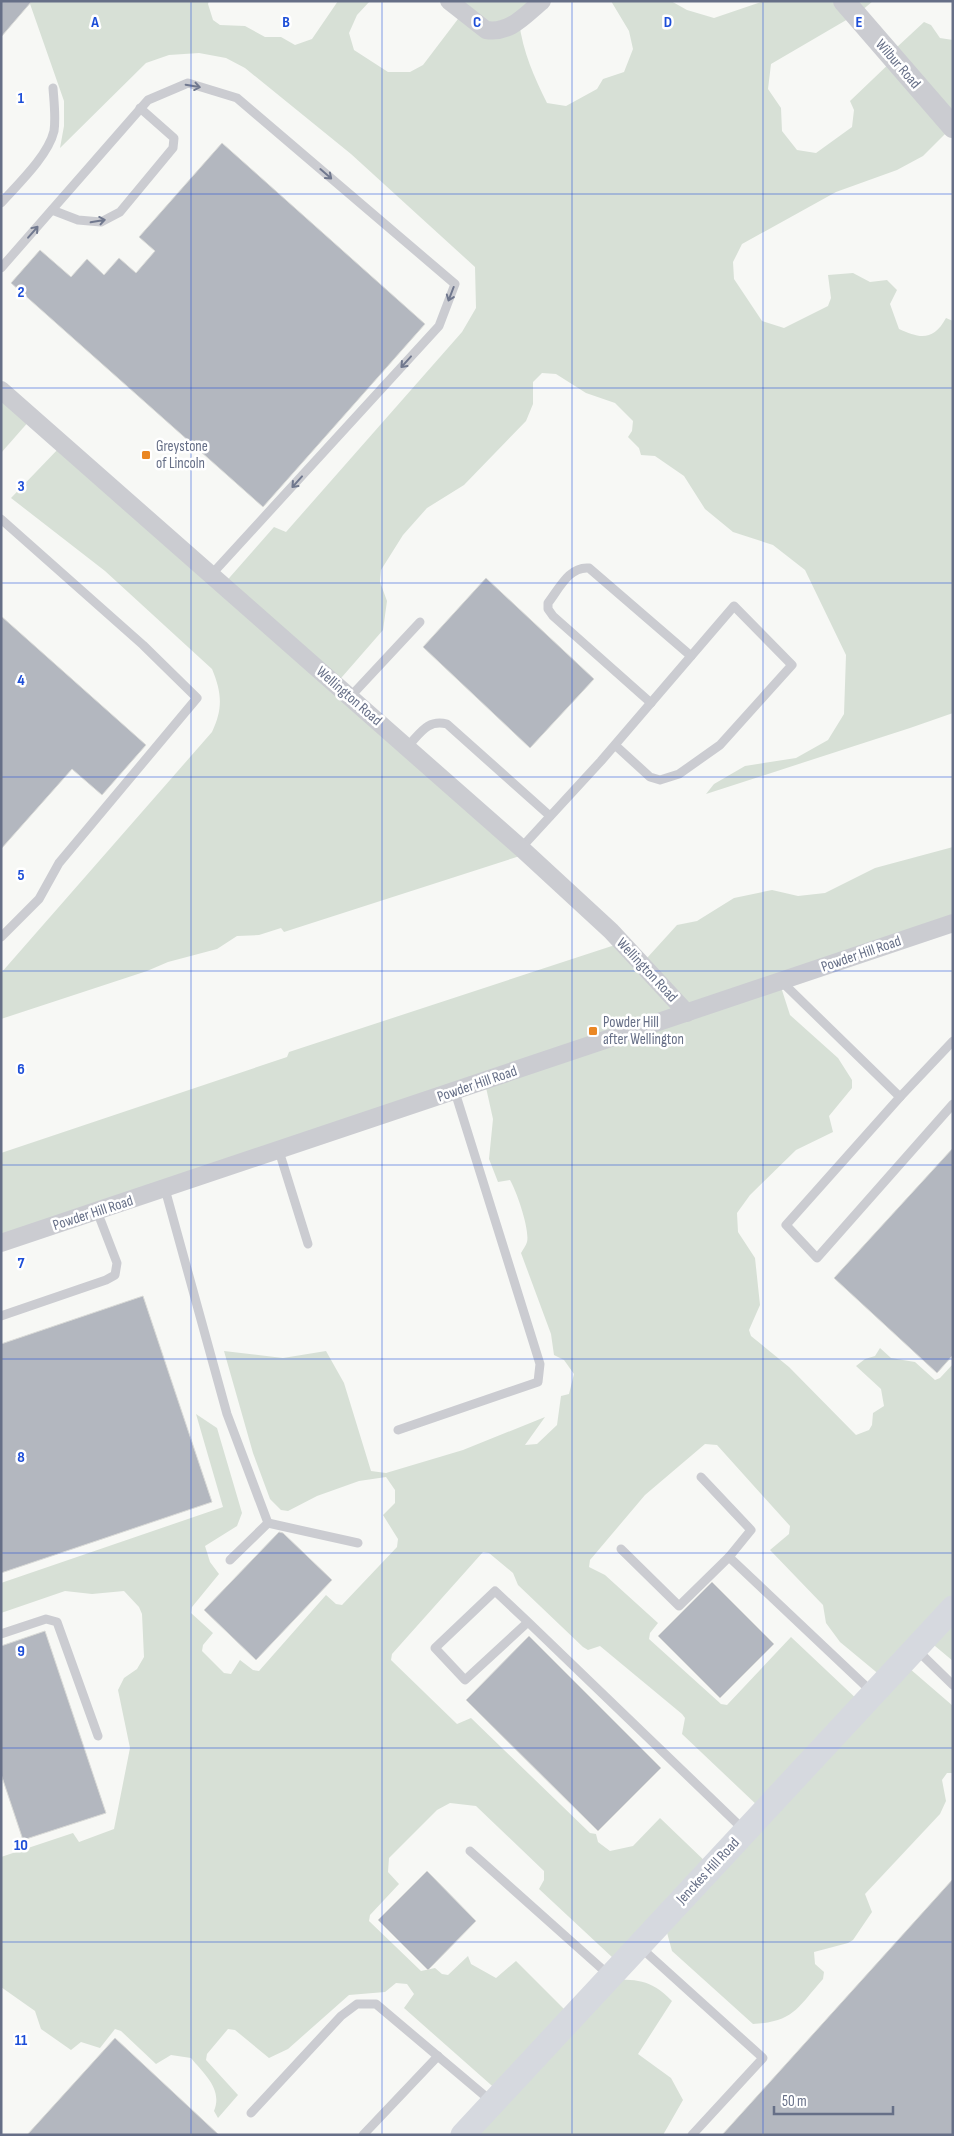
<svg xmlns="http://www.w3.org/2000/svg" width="954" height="2136" font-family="'Sofia Sans Condensed',sans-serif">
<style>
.green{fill:#d7e0d6;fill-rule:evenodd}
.building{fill:#b3b7bf;stroke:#d9dad7}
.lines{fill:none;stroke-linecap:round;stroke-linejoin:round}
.service{stroke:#cbccd1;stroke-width:9}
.minor{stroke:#cbccd1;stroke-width:18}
.tertiary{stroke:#cbccd1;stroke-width:22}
.secondary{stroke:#d6d9df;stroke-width:25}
.oneway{stroke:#70788e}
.grid{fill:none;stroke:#1d4ed8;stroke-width:1;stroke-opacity:0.55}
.poi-dot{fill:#ea8724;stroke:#fff;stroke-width:2}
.labels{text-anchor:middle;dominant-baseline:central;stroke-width:5;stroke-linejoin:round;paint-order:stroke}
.street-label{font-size:15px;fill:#666f87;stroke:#fff}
.poi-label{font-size:15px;fill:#666f87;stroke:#fff;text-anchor:start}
.grid-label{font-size:16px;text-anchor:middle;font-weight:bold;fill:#1d4ed8;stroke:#fff;stroke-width:5;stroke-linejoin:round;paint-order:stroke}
</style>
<rect width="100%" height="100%" fill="#f7f8f5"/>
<g class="green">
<path d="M29,1H209L208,4L213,20L220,25L245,26L265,37H281L295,45L312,39L338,1H370L357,15L349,33L354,50L388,72H410L423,65L461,15L457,1H543L519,22C523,52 534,77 547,103L566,106L597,89L603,79L624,72L633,49L629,31L611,1H671L687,10L714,18L764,1H873L860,12L771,64L768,89L781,108L782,131L797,150L816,153L852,127L854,110L850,101L895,58L896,48L924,22L931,25L940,38L953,40V118L949,130L923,156L897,170L836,192L742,244L733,262L734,279L762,321L784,328L828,306L831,298L828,275L853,273L870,282L887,280L897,290L890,304L899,329C919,338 933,342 946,318L953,321V713L910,728L706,794L714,784L745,766L796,758L828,740L844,714L846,655L805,570L773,545L733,532L705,509L684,476L655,456L641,455L639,448L628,437L632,431L633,421L615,403L586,393L556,374L542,373L533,382V404L526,421L464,485L427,508L403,535L381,570L380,582L387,601L383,630L335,685L523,855L284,932L281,928L259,935L237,936L217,949L168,962L147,971L1,1019V973L212,732C223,709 222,693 212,669L105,571L11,498L60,447L223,585L274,527L286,532L462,332L476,308L475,267L351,154L245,68L226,58L199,53L169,55L146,63L60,148L64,126V101Z"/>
<polygon points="1,392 30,420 1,453"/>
<path d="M953,847V923L780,984L790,1015L838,1058L852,1080V1088L829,1116L833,1132L796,1150L750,1195L737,1213L738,1232L755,1258L760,1305L749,1330L751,1336L789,1367L856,1435L869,1430L872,1425L873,1413L884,1406L881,1389L856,1366L865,1359L875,1356L880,1348L891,1358L915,1362L935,1380L940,1378L953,1364V1661L923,1636L902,1662L953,1706V1773H947L942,1780L946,1801L940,1814L865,1894L872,1912L853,1940L848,1943L814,1952L815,1964L824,1972L823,1979C798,2007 794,2022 753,2024L672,1951L663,1918L613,1958L539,1889L544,1880V1871L476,1806L450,1803L437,1810L389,1858L388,1872L399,1884L370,1915L369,1921L421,1971L435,1968L442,1974L448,1975L468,1956L471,1964L496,1978L516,1961L570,2015L606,1979C636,1980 650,1978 672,2001L638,2054L671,2078L683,2100L663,2135H462L499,2092L404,2008L414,1994L407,1984L396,1983L385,1992L349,1995L288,2049L269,2058L235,2030L228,2029L207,2054L206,2060L238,2095L218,2118L214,2111C223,2089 204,2074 191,2058L171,2055L156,2064L121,2031L115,2029L100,2048L81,2042L71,2050L41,2029L35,2011L1,1987V1857L73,1833L79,1842L114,1829L130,1748L118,1690L124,1678L137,1669L144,1657L142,1614L139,1607L124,1591L92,1594L65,1591L1,1613V1583L223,1507L196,1414L217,1428L242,1513L237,1526L205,1546L210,1562L219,1574L192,1607L191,1613L213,1633L203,1645L202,1651L224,1673L231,1674L240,1660L253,1670L259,1671L326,1595L336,1604L342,1605L397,1547L398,1539L383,1515L395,1503V1490L386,1477L359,1481L317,1496L288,1511L281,1510L270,1499L253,1453L224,1351L283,1358L326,1351L344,1383L371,1471L386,1473L463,1450L545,1417L525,1445L537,1444L557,1425L561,1396L569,1394L574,1374L564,1360L554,1355L551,1334L521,1253C523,1249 526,1246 527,1242C530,1230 517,1192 510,1180L498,1182L489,1159L493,1119L485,1083L1,1243V1153L287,1057L289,1052L618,944L647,958L677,925L697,921L734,898L772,890L798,896L825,893L875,868ZM705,1444L717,1445L790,1526L789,1534L770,1550L823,1605L826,1623L840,1642L881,1676L861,1703L791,1637L727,1705L721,1704L649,1639L650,1633L658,1623L605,1575L589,1567L590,1560L645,1495ZM483,1552L489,1553L513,1573L518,1585L583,1647L588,1650L600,1646L682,1714L685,1718L682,1734L759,1807L709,1865L660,1818L633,1846L610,1851L598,1842L596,1834L590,1833L471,1718L457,1724L391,1660L392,1654Z"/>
</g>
<g class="building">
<polygon points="1,1 32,1 1,37"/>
<polygon points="222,143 425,324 263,507 11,283 40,250 71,277 87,259 104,275 119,258 136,273 155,251 139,237"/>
<polygon points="486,578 594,679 530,748 423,647"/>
<polygon points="1,616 146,745 102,795 72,769 1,849"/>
<polygon points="953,1148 953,1355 937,1373 834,1278"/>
<polygon points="143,1296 212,1502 1,1573 1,1344"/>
<polygon points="279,1532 283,1533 332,1580 256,1660 204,1610"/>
<polygon points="712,1582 774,1644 720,1698 658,1636"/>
<polygon points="45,1631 106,1813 23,1840 1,1774 1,1646"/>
<polygon points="529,1636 661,1768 598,1831 466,1700"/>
<polygon points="427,1871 476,1921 428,1970 378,1920"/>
<polygon points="953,1879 953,2135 722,2135"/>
<polygon points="115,2038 219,2135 27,2135"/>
</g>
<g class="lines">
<g class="service">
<path d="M1,203C18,184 48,156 54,131C56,117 54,102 53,88"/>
<polyline points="52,210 78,220 101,222 120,212 173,148 174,138 140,108"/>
<polyline points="1,268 148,100 188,83 237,98 455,284 439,326 211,575"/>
<polyline points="1,519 143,645 197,698 59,863 39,899 1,937"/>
<polyline points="350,697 420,622"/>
<path d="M651,703L553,616L548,609V603C559,589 569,566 589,568L691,656"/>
<path d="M407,747C420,734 427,719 447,724L550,816"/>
<polyline points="521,848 601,761 734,606 792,665 720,745 679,774 660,780 650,777 615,745"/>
<polyline points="781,981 900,1097 786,1225 817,1258 953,1104"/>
<polyline points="900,1097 953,1041"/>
<polyline points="279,1151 308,1244"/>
<polyline points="165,1189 227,1414 268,1523 230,1560"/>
<polyline points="1,1316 106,1280 115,1275 117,1263 97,1211"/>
<polyline points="398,1430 538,1382 540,1364 455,1092"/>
<polyline points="701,1477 751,1530 729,1557"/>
<polyline points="268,1523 358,1543"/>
<polyline points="621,1549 679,1606 729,1557 873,1693"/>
<polyline points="528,1622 465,1680 435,1648 495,1591 528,1622 745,1831"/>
<polyline points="1,1634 46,1619 57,1622 98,1736"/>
<polyline points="917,1650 953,1685"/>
<polyline points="470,1851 610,1976"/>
<polyline points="639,1946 763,2058 692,2135"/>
<polyline points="251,2113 341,2016 357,2004 376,2004 491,2101"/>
<polyline points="363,2135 438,2056"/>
</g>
<g class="minor">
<path d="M449,1L486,30C510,34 525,15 542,1"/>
<polyline points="1,390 521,848 611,931 687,1013"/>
<polyline points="1,1243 953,923"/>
</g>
<polyline class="tertiary" points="844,1 953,127"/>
<polyline class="secondary" points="463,2135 953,1608"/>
</g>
<defs><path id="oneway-shaft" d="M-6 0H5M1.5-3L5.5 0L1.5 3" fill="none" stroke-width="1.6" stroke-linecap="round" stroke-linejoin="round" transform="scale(1.25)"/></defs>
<g class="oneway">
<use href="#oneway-shaft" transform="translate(193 86) rotate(10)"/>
<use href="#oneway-shaft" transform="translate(326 174) rotate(41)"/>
<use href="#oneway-shaft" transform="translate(98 221) rotate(-10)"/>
<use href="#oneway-shaft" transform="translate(33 232) rotate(-49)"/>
<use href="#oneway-shaft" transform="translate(451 294) rotate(111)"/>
<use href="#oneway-shaft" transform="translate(406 362) rotate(132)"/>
<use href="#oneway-shaft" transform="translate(297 482) rotate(132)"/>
</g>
<path class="grid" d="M191,1V2135M382,1V2135M572,1V2135M763,1V2135M1,194H953M1,388H953M1,583H953M1,777H953M1,971H953M1,1165H953M1,1359H953M1,1553H953M1,1748H953M1,1942H953"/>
<g class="poi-dot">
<rect x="141" y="450" width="10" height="10" rx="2.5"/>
<rect x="588" y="1026" width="10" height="10" rx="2.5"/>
</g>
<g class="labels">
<g class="street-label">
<text transform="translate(898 64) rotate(49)">Wilbur Road</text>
<text transform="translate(349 696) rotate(41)">Wellington Road</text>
<text transform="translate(861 954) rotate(-19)">Powder Hill Road</text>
<text transform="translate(647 970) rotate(47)">Wellington Road</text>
<text transform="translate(477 1084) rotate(-19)">Powder Hill Road</text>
<text transform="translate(93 1213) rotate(-18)">Powder Hill Road</text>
<text transform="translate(708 1871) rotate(-47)">Jenckes Hill Road</text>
</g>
<g class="poi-label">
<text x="156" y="446">Greystone<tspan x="156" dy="17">of Lincoln</tspan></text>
<text x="603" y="1022">Powder Hill<tspan x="603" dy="17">after Wellington</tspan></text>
</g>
</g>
<g class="grid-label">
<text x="95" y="27">A</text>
<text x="286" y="27">B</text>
<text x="477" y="27">C</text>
<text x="668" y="27">D</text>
<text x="859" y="27">E</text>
<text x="21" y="103">1</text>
<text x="21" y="297">2</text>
<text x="21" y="491">3</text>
<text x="21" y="685">4</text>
<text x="21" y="880">5</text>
<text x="21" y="1074">6</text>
<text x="21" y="1268">7</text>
<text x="21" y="1462">8</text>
<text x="21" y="1656">9</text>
<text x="21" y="1850">10</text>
<text x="21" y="2045">11</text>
</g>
<rect width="954" height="2136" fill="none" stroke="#666f87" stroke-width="5"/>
<path d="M774 2106v8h119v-8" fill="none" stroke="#666f87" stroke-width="2.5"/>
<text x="782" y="2106" font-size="15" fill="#666f87" stroke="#ffffff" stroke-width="4" paint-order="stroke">50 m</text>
</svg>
